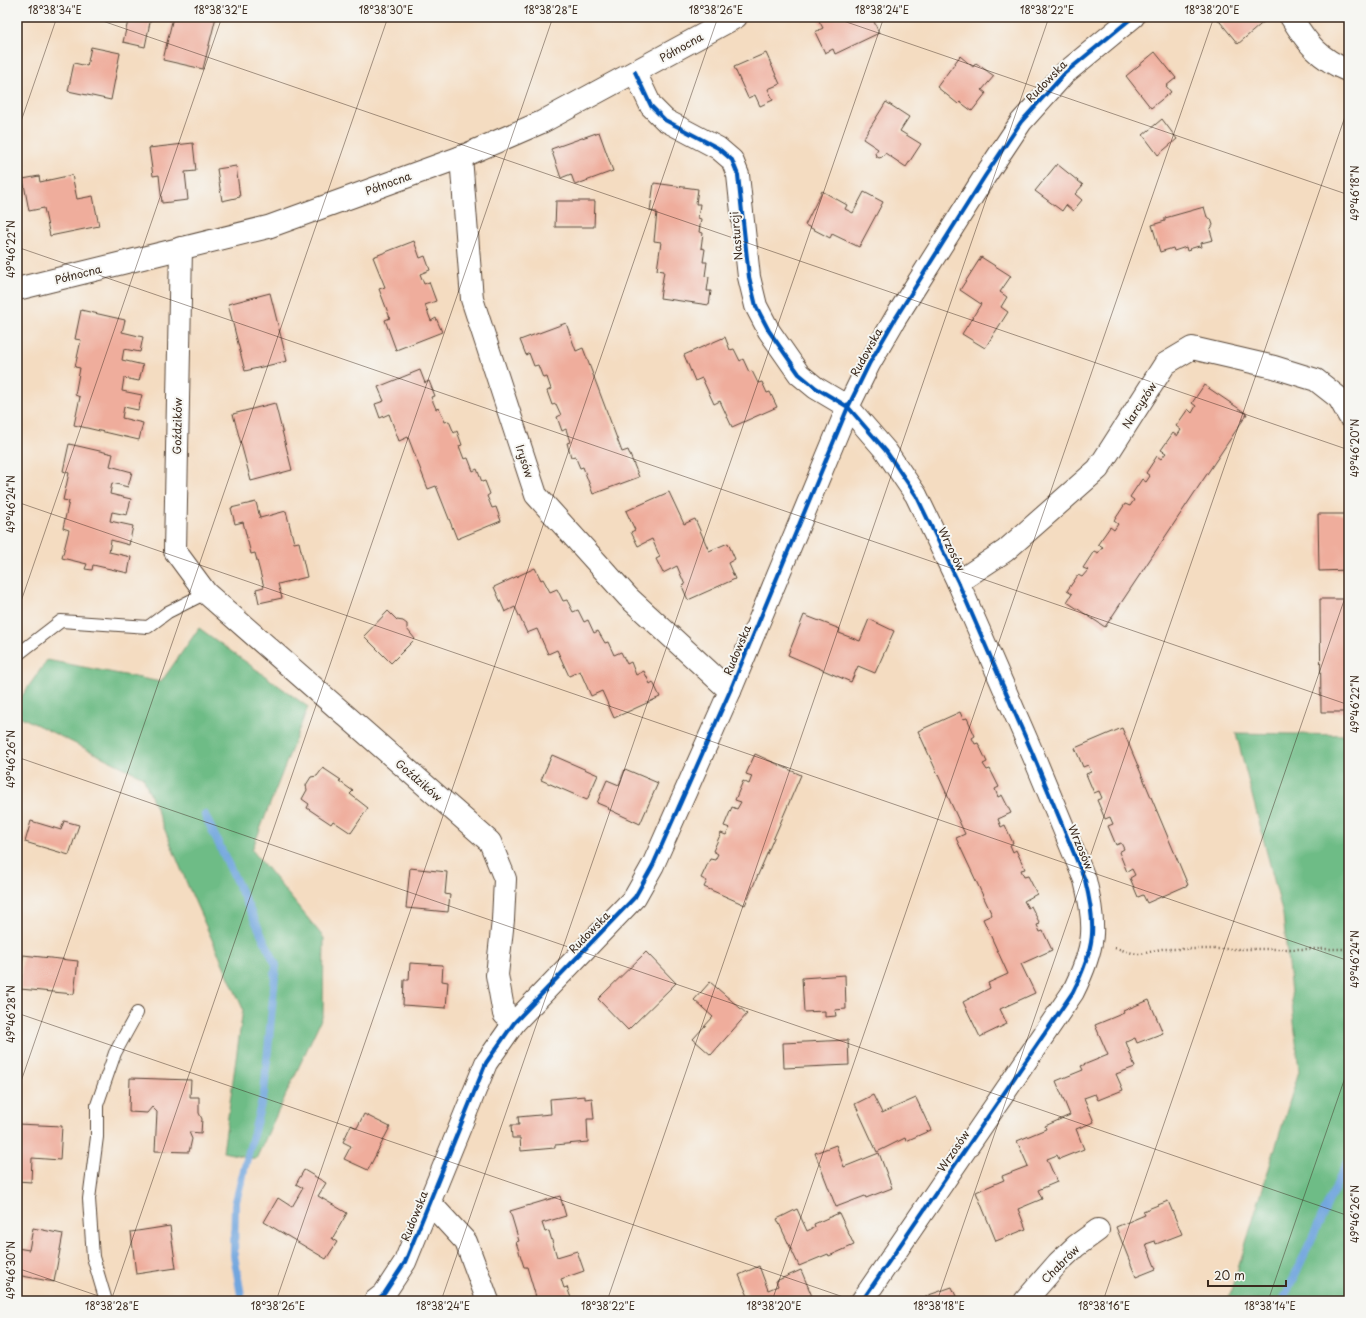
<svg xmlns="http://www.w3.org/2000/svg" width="1366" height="1318" font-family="'Playpen Sans',sans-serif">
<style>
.forest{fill:#6ebc86;stroke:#547352}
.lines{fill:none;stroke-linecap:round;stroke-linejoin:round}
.stream{stroke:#71a6de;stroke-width:8}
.building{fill:#efad9c}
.service-casing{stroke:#574536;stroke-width:14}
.minor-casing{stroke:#574536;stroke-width:24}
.path{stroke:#574536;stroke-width:2.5;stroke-dasharray:1 3;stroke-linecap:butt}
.service{stroke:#fff;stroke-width:12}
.minor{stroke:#fff;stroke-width:22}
.cycleway-casing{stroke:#f6f6f2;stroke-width:6}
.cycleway{stroke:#0057b8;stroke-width:4}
.ticks{fill:none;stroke:#3b2a1e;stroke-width:1;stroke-opacity:0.45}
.labels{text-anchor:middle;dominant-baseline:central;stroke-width:4;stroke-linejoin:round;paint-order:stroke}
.street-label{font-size:11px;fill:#3b2a1e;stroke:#f6f6f2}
.neatline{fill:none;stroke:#3b2a1e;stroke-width:1.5}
.ticks-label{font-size:10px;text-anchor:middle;fill:#3b2a1e}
</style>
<rect width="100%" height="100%" fill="#f6f6f2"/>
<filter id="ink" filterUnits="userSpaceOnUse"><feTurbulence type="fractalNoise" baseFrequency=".025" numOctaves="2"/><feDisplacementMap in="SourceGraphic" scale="8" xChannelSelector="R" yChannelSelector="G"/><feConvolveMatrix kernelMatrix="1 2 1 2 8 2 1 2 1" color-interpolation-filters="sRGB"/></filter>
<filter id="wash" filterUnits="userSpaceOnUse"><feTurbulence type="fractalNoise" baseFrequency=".012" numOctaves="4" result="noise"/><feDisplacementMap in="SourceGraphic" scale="16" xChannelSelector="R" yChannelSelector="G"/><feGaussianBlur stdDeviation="0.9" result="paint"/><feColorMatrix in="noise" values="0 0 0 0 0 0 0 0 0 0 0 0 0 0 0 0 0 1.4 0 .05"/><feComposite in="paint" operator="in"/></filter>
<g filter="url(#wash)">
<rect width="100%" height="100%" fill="#f4dcc1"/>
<g class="forest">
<polygon points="199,628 308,707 252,850 324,938 323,1015 256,1159 223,1152 243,1009 188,886 143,777 17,715 17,703 47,660 161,682"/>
<polygon points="1236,733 1349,735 1349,1301 1228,1301 1299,1071 1283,915"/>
</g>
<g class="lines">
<g class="stream">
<polyline points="205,815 276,965 264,1093 235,1205 234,1255 242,1301"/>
<polyline points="1283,1301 1349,1158"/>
</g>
</g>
<g id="blocks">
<g class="building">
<polygon points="129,17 151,17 145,47 123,42"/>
<polygon points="173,17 216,17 203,69 163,60"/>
<polygon points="817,17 872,17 879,33 835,54 833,49 825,53 815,32 823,28"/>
<polygon points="1216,17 1265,17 1267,19 1238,44"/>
<polygon points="91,47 120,53 111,100 68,91 74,63 87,66"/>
<polygon points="1155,52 1176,78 1166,86 1171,92 1151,108 1126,76"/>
<polygon points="766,53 780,84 768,89 773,100 760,106 755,95 748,98 734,67"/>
<polygon points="960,56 973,67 976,63 994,76 982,90 986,93 972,111 960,102 958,104 937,87"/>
<polygon points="886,102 909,117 900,131 921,144 906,167 885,153 882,157 879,158 876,156 875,153 878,149 863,139"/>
<polygon points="1162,119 1177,139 1158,155 1143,135"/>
<polygon points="599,132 613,171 575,185 571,174 561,178 551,149"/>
<polygon points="193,143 196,171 185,172 188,200 162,203 159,175 153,176 149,148"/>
<polygon points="1057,164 1083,185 1075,194 1082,200 1073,211 1066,205 1062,211 1035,191"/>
<polygon points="236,166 240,197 222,201 217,169"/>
<polygon points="72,175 77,199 93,196 99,226 50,236 44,208 29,211 23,179 39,176 40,182"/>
<polygon points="654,183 698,189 696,204 700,204 698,218 701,219 699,232 703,233 701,248 705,249 703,262 707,262 705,276 709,277 707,291 711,291 709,305 660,298 664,271 657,270 661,242 654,241 657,212 650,211"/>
<polygon points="822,191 847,205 845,209 853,213 864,192 883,202 859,247 832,234 830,238 805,225"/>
<polygon points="556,201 595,201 594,227 555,227"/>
<polygon points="1204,207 1207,217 1211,219 1213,225 1210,230 1213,240 1201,243 1202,247 1200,247 1199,246 1189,249 1190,250 1187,251 1186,247 1174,251 1173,248 1160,252 1152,225 1165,221 1165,218"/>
<polygon points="414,241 420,258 425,256 430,270 420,274 424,284 429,282 436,301 425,305 431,321 436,318 442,332 396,350 385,320 390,318 379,289 385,287 373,257"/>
<polygon points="981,257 1011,276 1000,292 1007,297 1001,307 1008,312 985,348 962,334 981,304 960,290"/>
<polygon points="270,293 287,361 245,371 228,304"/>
<polygon points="81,310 125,320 122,332 143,337 140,352 124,349 122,360 143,365 139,381 124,378 122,391 142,395 138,410 124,407 122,418 143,423 139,440 74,425 80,397 75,395 80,368 75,367 81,340 75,339"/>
<polygon points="566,323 576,351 583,348 622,452 628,450 639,477 593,494 583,467 580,468 575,456 571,457 567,443 570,442 566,429 562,431 557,417 561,415 556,404 552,405 547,391 551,389 547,377 543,378 538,365 534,366 529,353 526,355 520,340"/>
<polygon points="725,337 730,350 734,349 740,361 743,359 749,372 752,371 758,383 762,382 767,393 770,392 777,407 732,427 720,401 714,404 702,378 695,381 684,355"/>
<polygon points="420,370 425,383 429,381 435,396 431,397 436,409 439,408 445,422 449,421 454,433 457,431 462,445 459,446 464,459 468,458 473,471 477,469 482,482 485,481 490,494 487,496 492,508 496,507 501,521 457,539 436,486 428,489 408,437 399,441 389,414 380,418 375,404 384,401 378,387"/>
<polygon points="1204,385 1247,414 1105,627 1067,602 1072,594 1067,591 1078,575 1082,577 1088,570 1083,568 1094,551 1098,553 1103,547 1098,544 1110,527 1114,530 1118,524 1114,521 1125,504 1130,506 1134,500 1130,497 1142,479 1146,482 1150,476 1146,473 1157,456 1161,459 1166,453 1161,450 1173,433 1177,436 1181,430 1176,426 1188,409 1192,413 1196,406 1192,403"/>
<polygon points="275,403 292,470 251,481 233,414"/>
<polygon points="69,444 113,454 110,466 132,472 128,487 112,483 110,494 131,499 127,515 112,512 110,521 133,526 129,545 111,540 109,552 131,557 128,573 93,565 92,570 85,569 87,564 62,558 69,530 63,528 69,501 63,500 69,473 63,471"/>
<polygon points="669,492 684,524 695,519 709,551 728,543 735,559 728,563 735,579 688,600 682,586 685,585 677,566 663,573 656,559 660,557 652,539 638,546 631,532 635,530 626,511"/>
<polygon points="256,502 260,518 286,511 294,543 299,542 307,577 278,584 282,598 259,603 256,589 264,587 255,553 251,554 243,522 235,524 231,508"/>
<polygon points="1318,514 1349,514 1349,570 1319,571"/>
<polygon points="535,568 541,580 543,579 550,592 557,589 563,601 567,600 573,612 578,610 584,622 588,620 594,633 598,631 605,643 608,642 614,655 621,652 627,664 631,662 636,675 644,671 650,684 653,682 660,697 614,718 602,691 591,696 580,671 569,676 557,650 548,654 537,629 527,633 515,607 505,612 494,587"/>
<polygon points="1320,599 1349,599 1349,712 1321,712"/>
<polygon points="388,611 397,620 403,621 407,624 407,629 415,639 391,663 364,636"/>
<polygon points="804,615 840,629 839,633 860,641 869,619 894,631 875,673 858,666 851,682 788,655"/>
<polygon points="960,712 963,719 967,718 975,736 972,738 975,744 978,743 987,762 983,764 987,770 990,769 999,787 995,789 998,797 1002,795 1011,813 998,819 1001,827 1005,825 1013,843 1010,845 1013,852 1016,850 1025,869 1021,870 1024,877 1028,876 1037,894 1024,901 1028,908 1031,906 1040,924 1037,925 1040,932 1043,931 1052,950 1021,964 1035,993 1000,1009 1007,1024 980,1037 963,1002 990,988 988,983 1008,974 983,919 992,915 956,838 965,834 918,731"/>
<polygon points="1122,728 1188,885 1147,903 1143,895 1138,897 1130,878 1135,875 1132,869 1127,872 1119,852 1124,849 1121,843 1116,845 1108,826 1113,824 1110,817 1105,819 1097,800 1102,798 1099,791 1094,793 1086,774 1091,772 1088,765 1083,767 1075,748"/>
<polygon points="755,754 801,775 745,905 704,887 707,881 701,878 710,859 715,860 718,854 713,851 721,833 726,835 730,828 724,826 732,807 737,809 741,802 735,800 743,781 749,784 752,776 746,774"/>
<polygon points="552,755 598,775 587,800 541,780"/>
<polygon points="323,768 341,780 339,781 353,791 350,794 368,808 351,833 333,821 331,824 307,808 309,804 302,799 307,790 306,785 311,777 317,776"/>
<polygon points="625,769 658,783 640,824 608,809 609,808 597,803 607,780 619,785"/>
<polygon points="31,821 61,830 64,821 79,825 69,855 25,842"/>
<polygon points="410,868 447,872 445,894 450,895 448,912 406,908"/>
<polygon points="646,952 676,983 628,1030 598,999"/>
<polygon points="23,955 78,961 74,994 20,989"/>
<polygon points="410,963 443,965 442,981 448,982 446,1008 403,1005 404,980 409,980"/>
<polygon points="845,975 846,1009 835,1010 836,1016 825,1017 825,1011 804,1012 802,978"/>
<polygon points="710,982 747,1014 711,1055 693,1039 713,1017 694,1000"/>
<polygon points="1149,1000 1163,1033 1137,1043 1135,1038 1126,1042 1135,1067 1116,1074 1123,1090 1098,1100 1095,1094 1084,1098 1094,1122 1076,1129 1084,1149 1059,1159 1057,1155 1047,1159 1057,1182 1038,1190 1042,1199 1018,1209 1026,1229 996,1241 976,1192 1004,1180 1002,1176 1028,1166 1017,1141 1046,1129 1045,1126 1070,1115 1056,1081 1083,1070 1081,1066 1108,1055 1095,1025 1124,1013 1123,1011"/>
<polygon points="848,1040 849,1065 784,1068 783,1043"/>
<polygon points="130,1078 191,1080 190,1097 199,1097 199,1113 202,1119 201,1133 189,1132 192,1139 189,1152 155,1151 157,1112 152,1107 147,1113 129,1112"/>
<polygon points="873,1095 882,1113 916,1098 931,1130 906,1141 905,1138 877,1152 855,1104"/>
<polygon points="585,1096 585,1099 592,1098 594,1119 587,1119 588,1142 555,1145 555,1148 521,1151 520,1138 512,1138 511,1125 519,1125 518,1117 551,1114 550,1099"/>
<polygon points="364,1114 390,1127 368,1170 344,1159 351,1146 343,1142 351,1125 357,1128"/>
<polygon points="17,1124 62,1126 60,1160 32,1158 31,1182 17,1181"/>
<polygon points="836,1145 844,1167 879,1153 892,1188 866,1198 865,1196 836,1207 815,1153"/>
<polygon points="304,1170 326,1183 318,1196 347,1213 332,1239 337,1242 326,1259 264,1222 278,1198 292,1207 303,1188 296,1184"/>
<polygon points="560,1196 566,1216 542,1223 545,1232 549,1231 557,1257 577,1251 584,1271 561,1279 564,1288 567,1287 572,1301 534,1301 533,1298 536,1297 527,1267 524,1267 516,1242 519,1241 510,1211"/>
<polygon points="1168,1201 1182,1234 1156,1244 1155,1241 1146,1244 1156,1269 1136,1277 1116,1227 1145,1215 1143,1211"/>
<polygon points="797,1209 807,1231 815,1227 814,1224 839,1213 854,1245 829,1256 828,1254 799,1266 777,1219"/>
<polygon points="170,1226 176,1268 136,1274 131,1232"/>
<polygon points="33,1228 63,1234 54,1282 17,1275 17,1248 29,1250"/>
<polygon points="759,1266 768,1290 778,1286 776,1281 801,1270 814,1301 750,1301 739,1275"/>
<polygon points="952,1287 958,1301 924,1301 927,1300 926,1296"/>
</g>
</g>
</g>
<g filter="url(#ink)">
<use href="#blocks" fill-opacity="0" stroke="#574536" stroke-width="1"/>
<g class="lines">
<g class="service-casing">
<g id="service">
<polyline points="17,655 61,621 148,627 168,612 206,593"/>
<polyline points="106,1301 93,1257 89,1199 97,1137 97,1105 115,1053 137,1013"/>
</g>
</g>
<g class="minor-casing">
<g id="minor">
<path d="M1291,17C1307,43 1319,59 1349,71"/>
<path d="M635,72L651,106L665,120L718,148L732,160L738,175L749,277L756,306L769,331L799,374L816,388L848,407L886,451L916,495L958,582L1034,757L1085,880C1097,928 1095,947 1073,992L862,1301"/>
<polyline points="461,157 472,299 536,495 628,597 730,691"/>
<polyline points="181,248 175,551 206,593 490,842 505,879 503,920 497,975 504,1014 514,1023"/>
<polyline points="17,289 268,227 461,157 542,122 736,17"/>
<polyline points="958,582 1005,551 1098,469 1165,364 1192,348 1274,367 1316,380 1339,398 1349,416"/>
<polyline points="429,1202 466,1242 488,1301"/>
<polyline points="375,1301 384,1294 405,1262 486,1063 514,1023 635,897 653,865 730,691 848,407 869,364 895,319 985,176 1021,122 1065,73 1133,17"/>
<polyline points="1025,1301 1058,1263 1076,1246 1098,1230"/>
</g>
</g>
<path class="path" d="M1115,948C1123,950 1132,954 1140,954C1148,953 1155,950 1162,949H1349"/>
<use href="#service" class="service"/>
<use href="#minor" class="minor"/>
<g class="cycleway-casing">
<g id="cycleway">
<path d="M635,72L651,106L665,120L718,148L732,160L738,175L749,277L756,306L769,331L799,374L816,388L848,407L886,451L916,495L958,582L1034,757L1085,880C1097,928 1095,947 1073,992L862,1301"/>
<polyline points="375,1301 384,1294 405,1262 486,1063 514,1023 635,897 653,865 730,691 848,407 869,364 895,319 985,176 1021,122 1065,73 1133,17"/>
</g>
</g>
<use href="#cycleway" class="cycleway"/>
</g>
</g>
<path class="ticks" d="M91,17L1349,450M832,17L1349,195M17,133L57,17M17,247L1349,705M17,502L1349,961M17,613L222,17M17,757L1349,1216M17,1013L855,1301M17,1093L388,17M17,1268L113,1301M111,1301L553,17M276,1301L718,17M441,1301L884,17M607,1301L1049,17M772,1301L1214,17M937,1301L1349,105M1103,1301L1349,586M1268,1301L1349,1066"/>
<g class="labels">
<g class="street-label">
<text transform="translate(681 47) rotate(-29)">Północna</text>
<text transform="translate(1046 81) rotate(-46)">Rudowska</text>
<text transform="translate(388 183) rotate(-20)">Północna</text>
<text transform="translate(736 236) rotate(-95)">Nasturcji</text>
<text transform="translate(78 274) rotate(-14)">Północna</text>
<text transform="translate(866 352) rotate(-61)">Rudowska</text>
<text transform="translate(1139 405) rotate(-57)">Narcyzów</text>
<text transform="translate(177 426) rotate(-89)">Goździków</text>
<text transform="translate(525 461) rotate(72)">Irysów</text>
<text transform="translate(952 549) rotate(64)">Wrzosów</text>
<text transform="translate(737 650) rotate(-67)">Rudowska</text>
<text transform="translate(419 780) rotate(41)">Goździków</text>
<text transform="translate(1081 847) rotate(67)">Wrzosów</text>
<text transform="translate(589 932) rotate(-46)">Rudowska</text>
<text transform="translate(953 1151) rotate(-56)">Wrzosów</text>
<text transform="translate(414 1216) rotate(-68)">Rudowska</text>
<text transform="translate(1060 1264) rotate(-45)">Chabrów</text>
</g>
</g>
<rect width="1366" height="1318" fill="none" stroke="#f6f6f2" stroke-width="44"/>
<path d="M1208 1280v6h78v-6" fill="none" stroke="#3b2a1e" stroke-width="2"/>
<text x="1214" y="1280" font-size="12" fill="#3b2a1e" stroke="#f6f6f2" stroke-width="3" paint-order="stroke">20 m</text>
<rect x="22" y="22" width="1322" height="1274" class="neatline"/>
<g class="ticks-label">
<text x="55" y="14">18°38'34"E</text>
<text x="221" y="14">18°38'32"E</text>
<text x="386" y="14">18°38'30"E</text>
<text x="551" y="14">18°38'28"E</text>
<text x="716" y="14">18°38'26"E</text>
<text x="882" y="14">18°38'24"E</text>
<text x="1047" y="14">18°38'22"E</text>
<text x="1212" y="14">18°38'20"E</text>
<text transform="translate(1355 193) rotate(-90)" y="4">49°46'18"N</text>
<text transform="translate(11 249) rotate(-90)" y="4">49°46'22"N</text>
<text transform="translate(1355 448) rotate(-90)" y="4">49°46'20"N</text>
<text transform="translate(11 504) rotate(-90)" y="4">49°46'24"N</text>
<text transform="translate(1355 704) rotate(-90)" y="4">49°46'22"N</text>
<text transform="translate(11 759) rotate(-90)" y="4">49°46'26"N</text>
<text transform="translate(1355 959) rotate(-90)" y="4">49°46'24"N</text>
<text transform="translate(11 1014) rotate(-90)" y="4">49°46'28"N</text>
<text transform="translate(1355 1214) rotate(-90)" y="4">49°46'26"N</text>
<text transform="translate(11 1270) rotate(-90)" y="4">49°46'30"N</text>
<text x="112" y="1310">18°38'28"E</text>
<text x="278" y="1310">18°38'26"E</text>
<text x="443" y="1310">18°38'24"E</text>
<text x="608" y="1310">18°38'22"E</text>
<text x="774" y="1310">18°38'20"E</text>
<text x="939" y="1310">18°38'18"E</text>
<text x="1104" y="1310">18°38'16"E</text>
<text x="1270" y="1310">18°38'14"E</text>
</g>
</svg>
